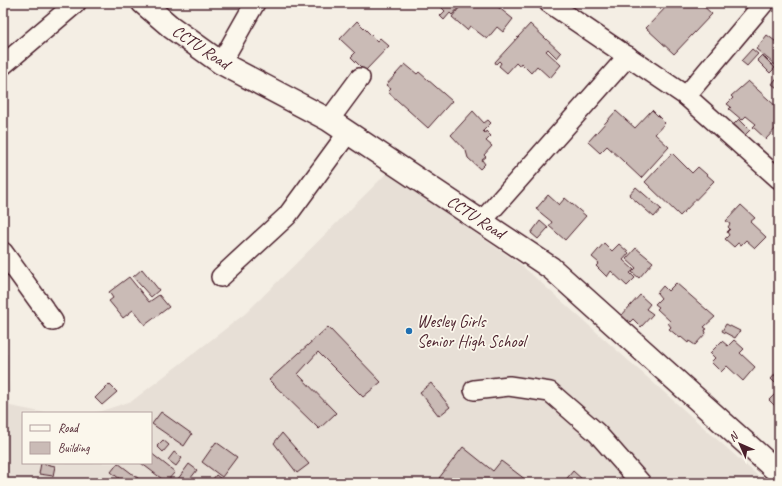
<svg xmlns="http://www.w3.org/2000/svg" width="782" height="486" font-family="Caveat,sans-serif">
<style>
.built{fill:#e7dfd6}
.building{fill:#cabbb6;stroke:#4a1f2b}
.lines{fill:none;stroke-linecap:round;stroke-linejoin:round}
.minor-casing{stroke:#4a1f2b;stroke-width:22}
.tertiary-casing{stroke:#4a1f2b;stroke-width:25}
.minor{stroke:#fbf7ec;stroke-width:19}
.tertiary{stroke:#fbf7ec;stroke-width:22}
.poi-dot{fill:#1f6fb2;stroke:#fbf7ec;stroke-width:1.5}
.labels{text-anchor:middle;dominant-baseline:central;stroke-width:3.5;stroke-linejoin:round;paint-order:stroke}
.street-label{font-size:17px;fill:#4a1f2b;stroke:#fbf7ec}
.poi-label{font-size:17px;fill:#4a1f2b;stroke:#fbf7ec;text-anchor:start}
</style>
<rect width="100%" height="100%" fill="#f4eee4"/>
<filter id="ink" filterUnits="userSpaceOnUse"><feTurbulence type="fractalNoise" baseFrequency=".025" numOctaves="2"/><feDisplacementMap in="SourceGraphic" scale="8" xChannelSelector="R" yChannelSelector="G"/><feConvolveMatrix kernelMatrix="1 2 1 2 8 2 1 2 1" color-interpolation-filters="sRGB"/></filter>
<g filter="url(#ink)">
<polygon class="built" points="387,173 520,264 766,483 3,483 3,354 8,354 10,406 46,413 23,413 23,463 151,463 151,413 95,413 132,401 246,313"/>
<g class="building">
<polygon points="437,3 449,3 451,5 458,3 461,5 452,15 450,13 444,20 440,16 445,11"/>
<polygon points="463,3 493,3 513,19 503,32 497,27 487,39 470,26 467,30 452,17"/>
<polygon points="670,3 700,3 712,14 674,54 646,28"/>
<polygon points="357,21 377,41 380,38 389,46 365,71 351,57 355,53 340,39"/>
<polygon points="530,24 561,53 557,58 548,49 546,51 561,65 550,78 537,66 531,73 521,63 519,66 516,63 507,73 499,66 501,63 499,61 496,64 495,62"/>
<polygon points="767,35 779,44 779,68 756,49"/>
<polygon points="752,49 758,54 747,66 741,61"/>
<polygon points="762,55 775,68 770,73 757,60"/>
<polygon points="405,64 417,74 419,72 452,101 428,128 388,92 391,89 386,85"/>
<polygon points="779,75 779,86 777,88 772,84"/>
<polygon points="748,81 779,109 779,125 766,139 753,127 756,124 746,116 742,120 729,109 731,107 727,104 733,98 731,96"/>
<polygon points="652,110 665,123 655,134 669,147 641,178 607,146 600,153 588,142 616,111 635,128"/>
<polygon points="473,111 484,123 488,120 491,123 483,131 485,133 486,131 491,136 486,141 492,146 484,155 486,157 482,160 485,164 480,169 468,158 466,151 451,135"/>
<polygon points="739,119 750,130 742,138 733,125"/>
<polygon points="672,153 692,173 698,167 714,181 680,216 645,182"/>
<polygon points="636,187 661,209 654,217 629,195"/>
<polygon points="548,195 559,205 565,198 586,216 565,240 549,226 552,222 536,209"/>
<polygon points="741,205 755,218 750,222 766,237 755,248 746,240 741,245 738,243 734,247 725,239 729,235 727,232 730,229 728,227 730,224 726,221"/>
<polygon points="540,221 548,228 538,239 531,233"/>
<polygon points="604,243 612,251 619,244 629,253 623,260 634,270 630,273 635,278 627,286 611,271 607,277 596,266 599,263 592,257"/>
<polygon points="636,248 653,262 639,278 632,272 636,268 626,259"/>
<polygon points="142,269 159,290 151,297 133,277"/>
<polygon points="129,277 149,302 159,295 169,307 145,325 133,310 123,318 109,301 113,298 109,292"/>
<polygon points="676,283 715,317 704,327 707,329 705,330 706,333 695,345 689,341 688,343 681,337 680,338 669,329 671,327 668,323 670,321 657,309 659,307 655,304 661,298 657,293 663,286 668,291"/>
<polygon points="640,295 650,304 646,309 653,314 641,327 633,319 629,323 621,316"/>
<polygon points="726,324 740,331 735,338 722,331"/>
<polygon points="328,327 381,382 363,397 318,352 298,374 336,413 319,429 269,380"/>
<polygon points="734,340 744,349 740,353 755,367 743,381 727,366 721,372 711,362 715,358 710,353 722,341 728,346"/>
<polygon points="779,370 779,387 771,379"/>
<polygon points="431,383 450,407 439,416 420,392"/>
<polygon points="109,384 117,392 102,405 95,398"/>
<polygon points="779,390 779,410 769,400"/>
<polygon points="161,412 192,434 184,446 152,424"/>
<polygon points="282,433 309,464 297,473 274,443"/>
<polygon points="163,440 169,445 163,452 157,446"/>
<polygon points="216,442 237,457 222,477 202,462"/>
<polygon points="463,447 493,471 501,461 530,483 446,483 439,478"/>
<polygon points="174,452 182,458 176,466 168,460"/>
<polygon points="151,453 175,472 166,482 141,463 151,463"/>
<polygon points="41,463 55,466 53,476 39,474"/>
<polygon points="118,463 143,482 125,483 111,472"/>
<polygon points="189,464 197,470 187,483 175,483"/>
<polygon points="573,471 583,480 580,483 563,483"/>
<polygon points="216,475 226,483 210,483"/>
</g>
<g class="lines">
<g class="minor-casing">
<g id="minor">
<polyline points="549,3 686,96"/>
<polyline points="764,3 686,96 779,179"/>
<polyline points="221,63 255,3"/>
<polyline points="3,65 76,3"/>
<polyline points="329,120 360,78"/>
<polyline points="482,221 628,56"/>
<polyline points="3,252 53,321"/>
<polyline points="221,277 287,216 347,134"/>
<polyline points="474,390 509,386 550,392 597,433 641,483"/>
</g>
</g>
<g class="tertiary-casing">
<polyline id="tertiary" points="143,3 171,27 221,63 329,120 551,268 779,473"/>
</g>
<use href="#minor" class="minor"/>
<use href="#tertiary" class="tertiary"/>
</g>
</g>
<circle class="poi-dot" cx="409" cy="331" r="4"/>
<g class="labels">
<g class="street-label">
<text transform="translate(201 47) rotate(34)">CCTU Road</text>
<text transform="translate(476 217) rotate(33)">CCTU Road</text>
</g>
<g class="poi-label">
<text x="417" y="321">Wesley Girls<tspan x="417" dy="20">Senior High School</tspan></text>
</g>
</g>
<rect width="782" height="486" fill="none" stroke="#fbf7ec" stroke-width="16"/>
<rect x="8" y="8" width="766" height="470" fill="none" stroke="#4a1f2b" stroke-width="1.5" filter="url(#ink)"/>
<rect x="22" y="412" width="130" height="52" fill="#fbf7ec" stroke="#b4a19f"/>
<rect x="30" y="425" width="20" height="6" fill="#fbf7ec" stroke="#b4a19f"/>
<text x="58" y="432" font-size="12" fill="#4a1f2b">Road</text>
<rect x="30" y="442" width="20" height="12" fill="#cabbb6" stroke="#b4a19f"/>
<text x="58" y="452" font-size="12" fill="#4a1f2b">Building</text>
<g transform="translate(740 444) rotate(315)" stroke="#fbf7ec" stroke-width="3" paint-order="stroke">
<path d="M0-3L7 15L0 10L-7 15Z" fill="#4a1f2b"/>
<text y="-6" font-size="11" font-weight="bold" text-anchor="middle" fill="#4a1f2b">N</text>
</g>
</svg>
